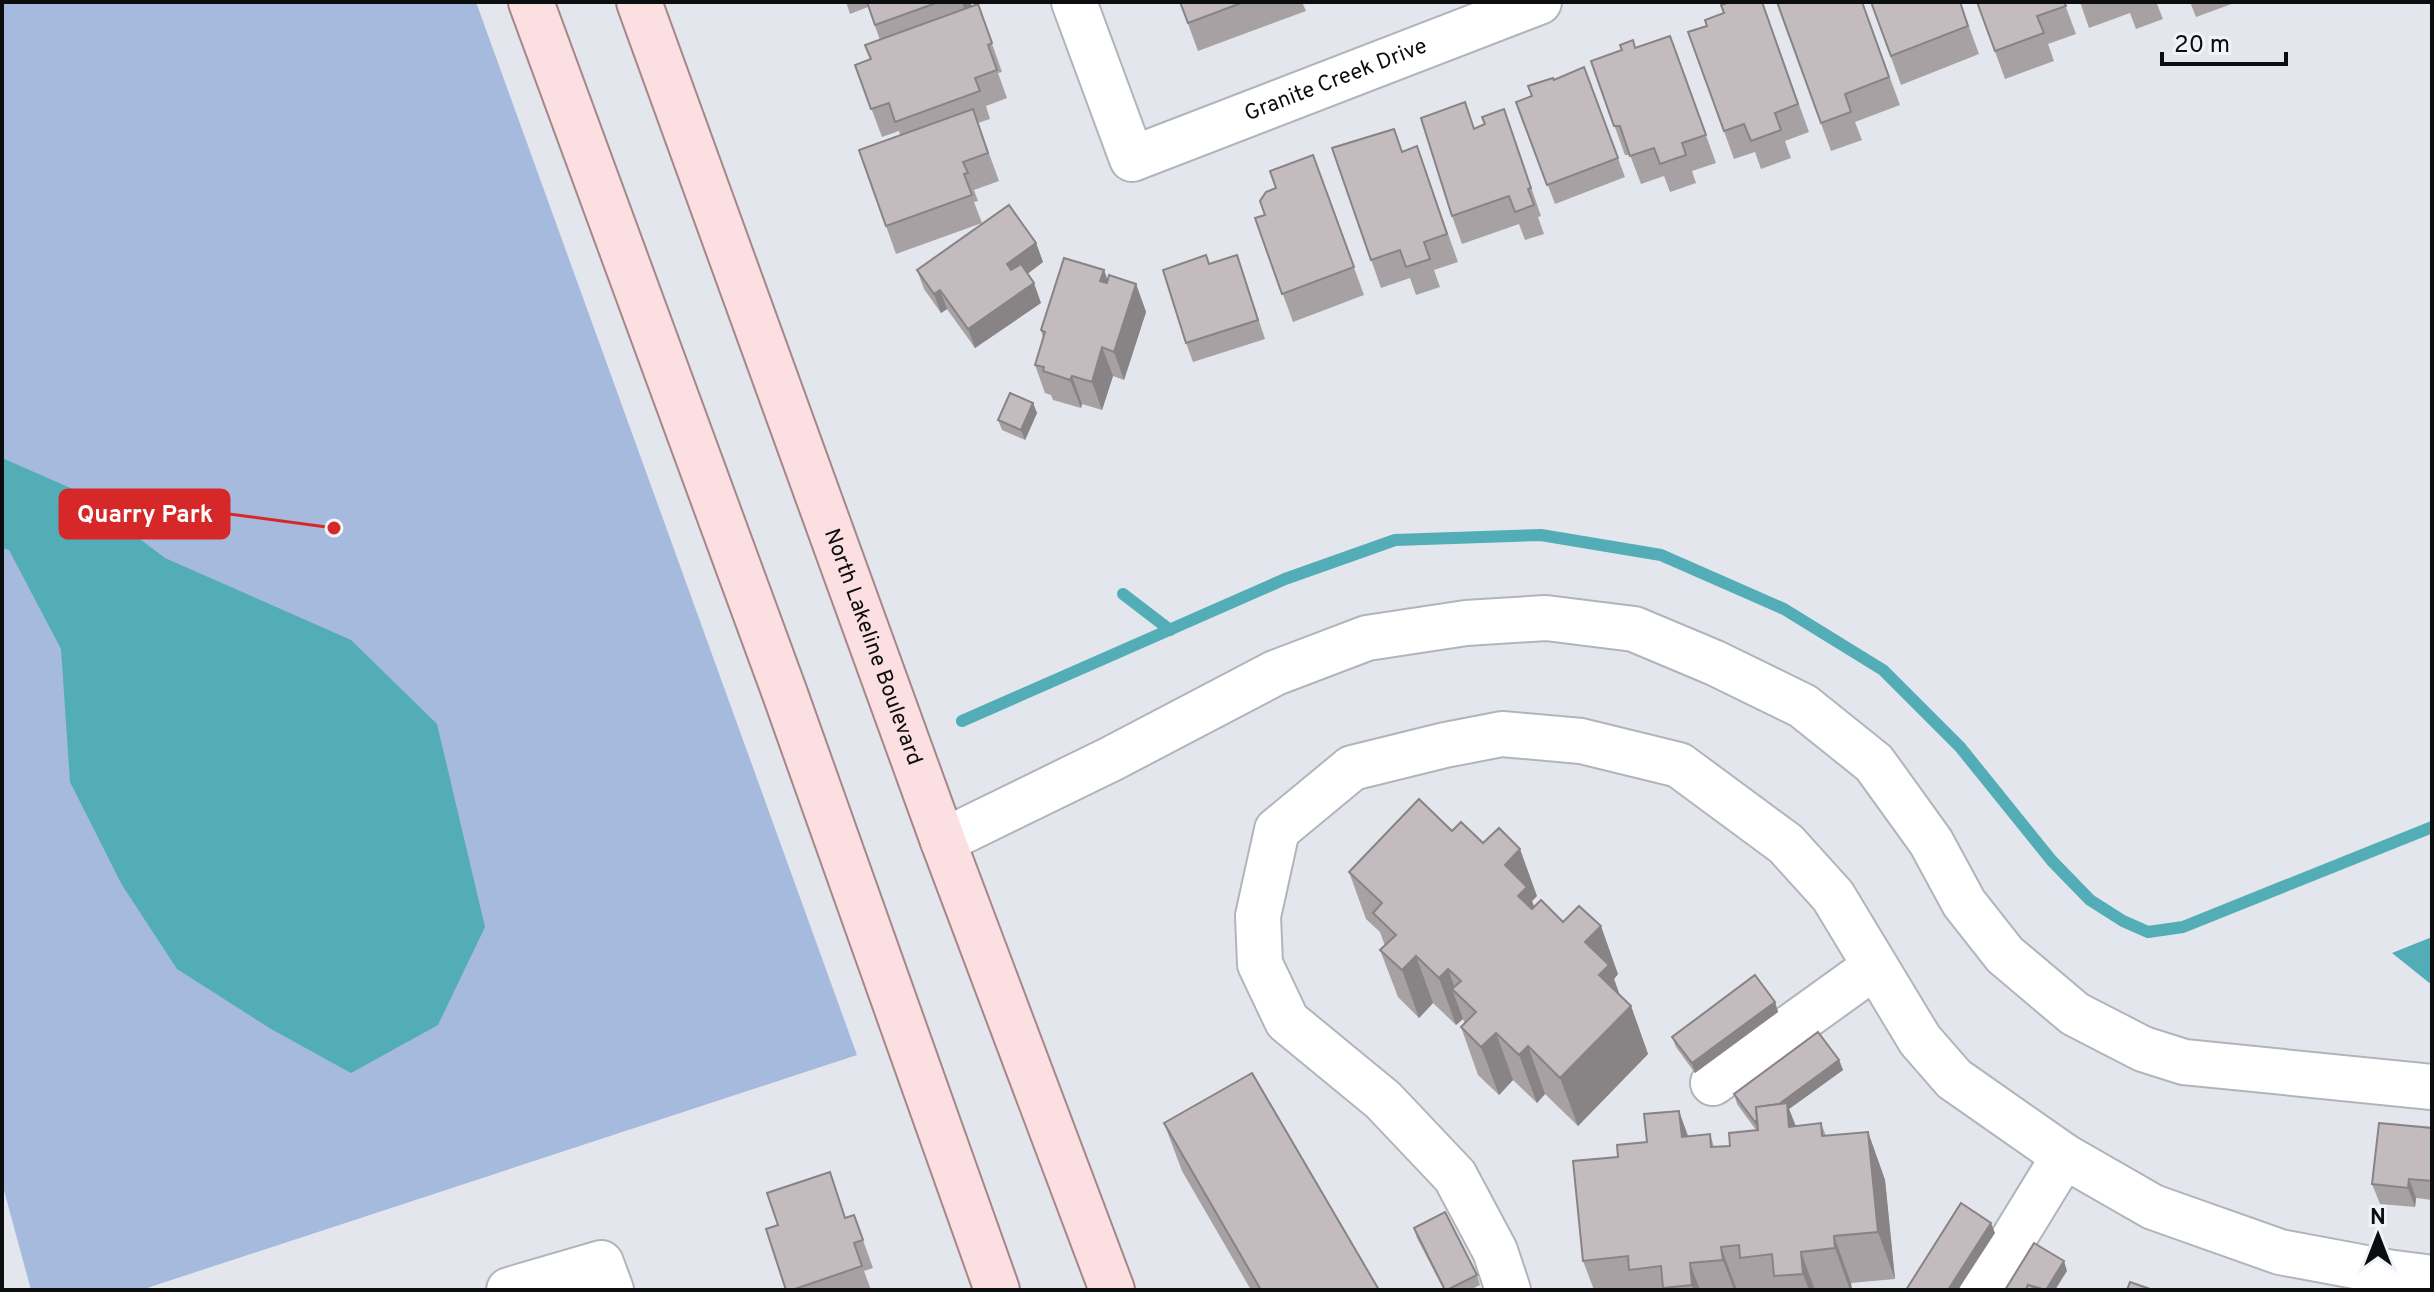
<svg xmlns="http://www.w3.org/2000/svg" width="2434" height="1292" font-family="Overpass,sans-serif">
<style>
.green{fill:#a6badd}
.water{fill:#52adb6}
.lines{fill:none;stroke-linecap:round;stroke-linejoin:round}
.stream{stroke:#52adb6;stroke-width:12}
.minor-casing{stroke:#b1b5bb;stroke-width:48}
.major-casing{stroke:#a5878a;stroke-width:48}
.minor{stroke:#fff;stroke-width:44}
.major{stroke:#fbdfe1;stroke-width:44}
.wall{fill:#a8a1a3}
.shaded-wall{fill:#888384}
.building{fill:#c3bbbd;stroke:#888384;stroke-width:2}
.labels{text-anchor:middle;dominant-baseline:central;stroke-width:6;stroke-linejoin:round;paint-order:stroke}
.street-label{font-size:22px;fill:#0c0d0f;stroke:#f0f4fa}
.leader{fill:none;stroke:#d62828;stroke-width:3}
.callout-dot{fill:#d62828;stroke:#f0f4fa;stroke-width:3}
.callout{fill:#d62828;stroke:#d62828;stroke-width:3}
.callout-label{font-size:24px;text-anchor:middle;font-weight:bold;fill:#fff}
</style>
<rect width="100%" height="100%" fill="#e3e6ed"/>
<polygon class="green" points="2,2 476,2 857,1055 141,1290 31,1290 2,1183"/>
<g class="water">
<polygon points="2,458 75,490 165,558 351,640 437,724 485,927 438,1025 351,1073 271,1029 177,969 122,885 70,782 61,649 9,550 2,548"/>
<polygon points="2432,937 2432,985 2392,953"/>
</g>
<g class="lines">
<g class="stream">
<polyline points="1123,594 1170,630"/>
<polyline points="962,721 1285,579 1395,540 1541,535 1661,555 1784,609 1883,670 1960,747 2052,861 2090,900 2123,921 2148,932 2183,927 2432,827"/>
</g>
<g class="minor-casing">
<g id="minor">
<path id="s1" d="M1074,2L1132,159L1539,2"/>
<polyline points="943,841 1111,759 1275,673 1367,638 1466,623 1546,618 1634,629 1715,663 1803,706 1874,763 1931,842 1964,903 2005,955 2075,1014 2143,1049 2184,1062 2432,1087"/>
<polyline points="1713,1083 1874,967"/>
<polyline points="509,1290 601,1263 611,1290"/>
<polyline points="1508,1290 1495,1251 1455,1176 1383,1100 1287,1021 1260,964 1258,916 1277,830 1352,768 1445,745 1502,734 1581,741 1679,765 1786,844 1833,896 1920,1040 1954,1079 2064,1156 2153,1207 2280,1252 2387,1272 2432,1278"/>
<polyline points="1982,1290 2064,1156"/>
</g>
</g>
<g class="major-casing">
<g id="major">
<polyline points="531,2 784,691 997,1290"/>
<path id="s2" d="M639,2L943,841L1112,1290"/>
</g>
</g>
<use href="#minor" class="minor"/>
<use href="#major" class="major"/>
</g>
<g class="wall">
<polygon points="846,2 970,2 972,7 978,4 1002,72 998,73 1007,98 986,106 990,119 978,123 999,181 974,190 978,201 974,202 982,223 896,254 859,150 900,135 899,131 882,137 855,65 870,59 880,40 868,7 850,14"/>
<polygon points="1180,2 1302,2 1306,11 1198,51"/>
<polygon points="1762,2 1809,132 1785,141 1791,158 1761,169 1755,152 1734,159 1688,32 1707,26"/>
<polygon points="1777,2 1862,2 1900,105 1855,122 1862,140 1831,151"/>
<polygon points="1871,2 1960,2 1979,54 1901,85"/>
<polygon points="1977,2 2064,2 2076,34 2048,44 2054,61 2005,79"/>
<polygon points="2080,2 2161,2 2157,4 2163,19 2136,29 2130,13 2089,28"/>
<polygon points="2190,2 2237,2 2196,17"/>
<polygon points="1670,36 1716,163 1692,171 1696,183 1670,192 1664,176 1641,184 1630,155 1625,155 1591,61 1636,48"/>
<polygon points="1584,67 1625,177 1555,204 1516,102 1532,96 1554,80"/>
<polygon points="1504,109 1541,216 1538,217 1544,234 1525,240 1519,224 1462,244 1452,216 1474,128 1485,124"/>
<polygon points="1417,146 1458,262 1434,270 1440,287 1416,295 1410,278 1381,288 1332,148 1402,152"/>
<polygon points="1313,155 1364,295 1293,322 1255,218 1265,215 1276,188"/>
<polygon points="1036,243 1043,262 1027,274 1041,303 975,348 947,309 941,313 924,289 917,270"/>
<polygon points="1209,264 1244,275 1265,339 1193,362 1186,343"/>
<polygon points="1104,270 1107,280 1136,284 1146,312 1124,380 1113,376 1102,410 1082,404 1081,408 1053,400 1051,395 1045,393 1035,365 1043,338 1041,330"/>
<polygon points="1033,403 1037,413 1025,440 1002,430 998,420"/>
<polygon points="1452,831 1537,896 1532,901 1534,906 1618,974 1614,979 1619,995 1631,1006 1648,1054 1578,1126 1545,1094 1537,1103 1513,1080 1499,1095 1478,1075 1461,1027 1465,1024 1463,1019 1456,1025 1433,1003 1419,1018 1398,997 1380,950 1385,946 1380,932 1366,919 1349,872"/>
<polygon points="1775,1002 1778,1012 1695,1073 1676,1047 1672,1037"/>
<polygon points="1839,1060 1843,1070 1789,1109 1796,1126 1821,1123 1826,1136 1868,1132 1885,1180 1895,1279 1851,1283 1852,1290 1594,1290 1583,1261 1618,1157 1688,1136 1710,1134 1714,1147 1730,1146 1756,1130 1737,1104 1734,1094"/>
<polygon points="1164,1123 1379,1290 1251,1290 1182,1171"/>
<polygon points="2432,1128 2432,1200 2416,1198 2415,1207 2380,1204 2372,1184"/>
<polygon points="854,1215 873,1268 864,1271 871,1290 786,1290"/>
<polygon points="1414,1228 1477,1275 1480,1285 1470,1290 1444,1290 1417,1238"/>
</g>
<g class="shaded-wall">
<polygon points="962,2 970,2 973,11 969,23"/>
<polygon points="1036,243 1043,262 1014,284 1007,264"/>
<polygon points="1104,270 1114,298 1100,281"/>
<polygon points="1034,283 1041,303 975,348 968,329"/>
<polygon points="1136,284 1146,312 1124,380 1114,352"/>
<polygon points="940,290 947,309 941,313 934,294"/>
<polygon points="1102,347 1113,376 1102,410 1092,382"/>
<polygon points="1072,376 1082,404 1081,408 1070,380"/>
<polygon points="1033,403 1037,413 1025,440 1021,430"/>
<polygon points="1520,849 1537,896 1532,901 1544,934 1536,943 1505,865"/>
<polygon points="1601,926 1618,974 1614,979 1626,1012 1631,1006 1648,1054 1578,1126 1560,1078 1585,942"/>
<polygon points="1416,956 1433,1003 1419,1018 1402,970"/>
<polygon points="1448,969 1457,994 1452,989 1463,1019 1456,1025 1439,978"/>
<polygon points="1775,1002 1778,1012 1695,1073 1692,1063"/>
<polygon points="1496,1033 1513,1080 1499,1095 1481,1047"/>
<polygon points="1528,1046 1545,1094 1537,1103 1519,1055"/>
<polygon points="1839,1060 1843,1070 1789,1109 1805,1151 1758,1132 1755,1122"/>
<polygon points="1679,1111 1696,1158 1682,1137"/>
<polygon points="1868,1132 1885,1180 1895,1279 1878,1232"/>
<polygon points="2409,1179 2416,1198 2415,1207 2408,1188"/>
<polygon points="1991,1223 1995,1233 1958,1290 1948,1290"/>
<polygon points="1834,1236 1851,1283 1852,1290 1850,1290 1835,1248"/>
<polygon points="1721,1247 1737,1290 1734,1290 1723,1260"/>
<polygon points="1801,1252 1815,1290 1809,1290 1803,1274"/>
<polygon points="2064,1261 2067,1271 2055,1290 2046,1290"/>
<polygon points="1690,1263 1700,1290 1693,1290 1692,1285"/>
</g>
<g class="building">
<polygon points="867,2 939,2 875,25"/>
<polygon points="1180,2 1244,2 1188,23"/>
<polygon points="1730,2 1762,2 1798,104 1775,113 1781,130 1751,141 1744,124 1724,131 1688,32 1707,26 1705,20 1724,13 1721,5"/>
<polygon points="1777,2 1862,2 1889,77 1845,94 1851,112 1821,123"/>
<polygon points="1871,2 1960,2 1968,26 1891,56"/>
<polygon points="1977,2 2064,2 2066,6 2037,16 2044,33 1995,51"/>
<polygon points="978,4 992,43 988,45 997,70 975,78 980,91 895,122 889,103 871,109 855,65 871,59 865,45"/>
<polygon points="1670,36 1706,135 1682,143 1686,155 1660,164 1654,148 1630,156 1620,126 1614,126 1591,61 1622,50 1620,45 1633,40 1635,48"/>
<polygon points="1584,67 1618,158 1547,185 1516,102 1532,96 1528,86 1553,78 1554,80"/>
<polygon points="1465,102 1474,129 1485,124 1482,117 1504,109 1531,188 1528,189 1534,205 1515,212 1509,196 1452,216 1421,118"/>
<polygon points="973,109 988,153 963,162 968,173 964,174 972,195 886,226 859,150"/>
<polygon points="1394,129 1402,152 1417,146 1447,234 1424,242 1430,259 1406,267 1400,250 1371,260 1332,148"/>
<polygon points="1313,155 1354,267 1282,294 1255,218 1265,215 1260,201 1266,192 1276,188 1270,171"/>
<polygon points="1009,205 1036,243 1007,264 1011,270 1021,264 1034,283 968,329 940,290 934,294 917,270"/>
<polygon points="1206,255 1209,264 1237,255 1258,320 1186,343 1163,270"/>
<polygon points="1064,258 1104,270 1100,281 1107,283 1109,275 1136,284 1114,352 1102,347 1092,382 1072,376 1070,380 1043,371 1044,367 1035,365 1045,332 1041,330"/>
<polygon points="1010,393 1033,403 1021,430 998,420"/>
<polygon points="1419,799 1452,831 1461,822 1483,843 1499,828 1520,849 1505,865 1527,887 1518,896 1532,909 1541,900 1563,922 1579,906 1601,926 1585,942 1609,965 1599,975 1631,1006 1560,1078 1528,1046 1519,1055 1496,1033 1481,1047 1461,1027 1476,1012 1452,989 1461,981 1448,969 1439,978 1416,956 1402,970 1380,950 1396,935 1373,913 1382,903 1349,872"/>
<polygon points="1755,975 1775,1002 1692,1063 1672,1037"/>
<polygon points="1818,1032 1839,1060 1779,1104 1756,1107 1757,1120 1755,1122 1734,1094"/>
<polygon points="1252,1073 1379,1290 1261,1290 1164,1123"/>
<polygon points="1787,1103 1789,1127 1821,1123 1822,1136 1868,1132 1878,1232 1834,1236 1835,1248 1801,1252 1803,1274 1774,1276 1772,1254 1740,1258 1739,1245 1721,1247 1723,1260 1690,1263 1692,1285 1663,1288 1661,1266 1629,1270 1628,1256 1583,1261 1573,1161 1618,1157 1617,1145 1647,1142 1644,1114 1679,1111 1682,1137 1710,1134 1711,1147 1730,1146 1729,1133 1758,1130 1756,1107"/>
<polygon points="2379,1123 2432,1128 2432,1181 2409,1179 2408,1188 2372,1184"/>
<polygon points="830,1172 845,1218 854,1215 863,1240 854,1243 862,1266 792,1290 786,1290 766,1229 778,1225 767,1193"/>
<polygon points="1961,1203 1991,1223 1948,1290 1906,1290"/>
<polygon points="1445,1212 1477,1275 1447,1290 1445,1290 1414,1228"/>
<polygon points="2034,1243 2064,1261 2046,1290 2028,1285 2026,1290 2005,1290"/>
<polygon points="2130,1282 2153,1290 2127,1290"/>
<polygon points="2028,1285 2042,1290 2026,1290"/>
</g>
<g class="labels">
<g class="street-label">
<text stroke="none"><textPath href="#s1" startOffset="386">Granite Creek Drive</textPath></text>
<text stroke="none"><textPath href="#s2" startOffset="686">North Lakeline Boulevard</textPath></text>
</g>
</g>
<path class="leader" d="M334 528L229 514"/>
<circle class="callout-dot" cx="334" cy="528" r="8"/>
<rect class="callout" x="60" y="490" width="169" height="48" rx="8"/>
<g class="callout-label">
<text x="145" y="522">Quarry Park</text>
</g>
<rect width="2434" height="1292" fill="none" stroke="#0c0d0f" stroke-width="8"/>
<g transform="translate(2378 1236)" stroke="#f0f4fa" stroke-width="6" paint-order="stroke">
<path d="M0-6L14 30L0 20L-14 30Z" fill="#0c0d0f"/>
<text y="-12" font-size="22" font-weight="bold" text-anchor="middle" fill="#0c0d0f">N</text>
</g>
<path d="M2162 52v12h124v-12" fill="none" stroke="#0c0d0f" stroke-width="4"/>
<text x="2174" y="52" font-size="24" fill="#0c0d0f" stroke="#f0f4fa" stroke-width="6" paint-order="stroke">20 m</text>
</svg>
